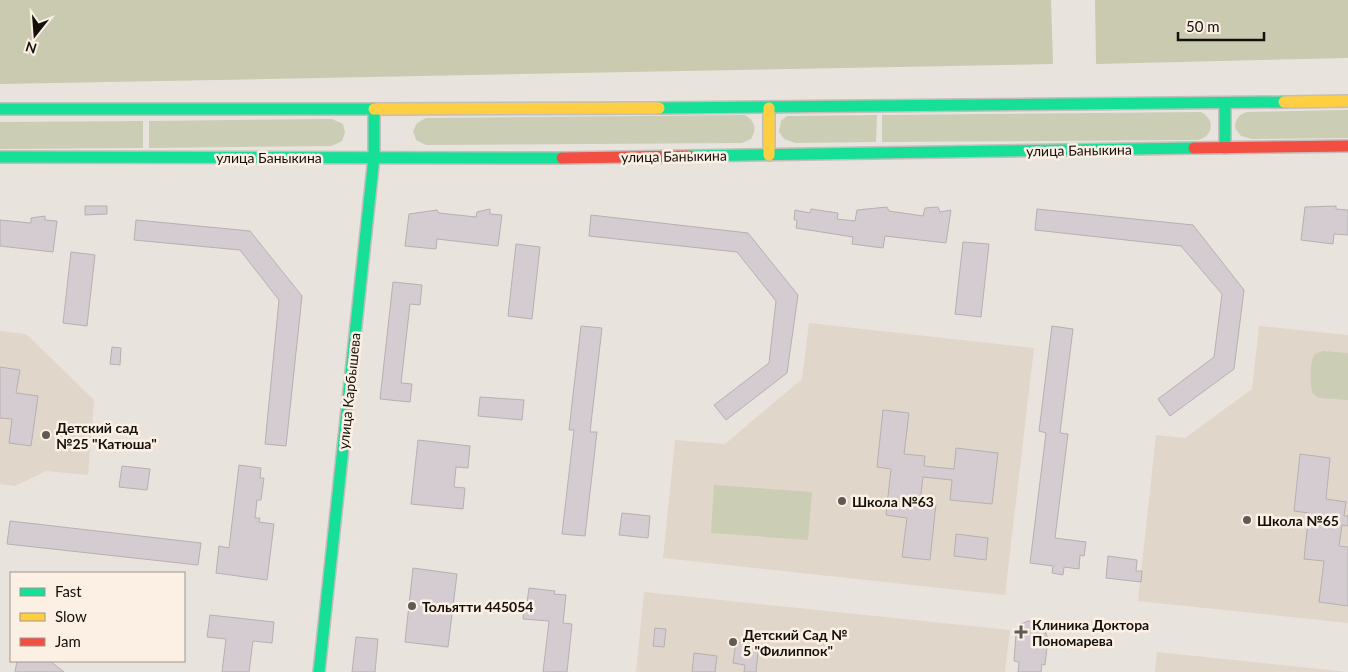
<svg xmlns="http://www.w3.org/2000/svg" width="1348" height="672" font-family="Lato,sans-serif">
<style>
.built{fill:#e1d6ca}
.green{fill:#cccdb5}
.forest{fill:#c9caaf}
.building{fill:#d4ccd1;stroke:#b5b1b0}
.lines{fill:none;stroke-linecap:round;stroke-linejoin:round}
.fast-casing{stroke:#c3beba;stroke-width:14}
.slow-casing{stroke:#c3beba;stroke-width:14}
.jam-casing{stroke:#c3beba;stroke-width:14}
.fast{stroke:#16e098;stroke-width:11}
.slow{stroke:#ffcf43;stroke-width:11}
.jam{stroke:#f24e42;stroke-width:11}
.poi-dot{fill:#5f5a55;stroke:#fcf0e5;stroke-width:2}
.labels{text-anchor:middle;dominant-baseline:central;stroke-width:5;stroke-linejoin:round;paint-order:stroke}
.street-label{font-size:14px;fill:#14100c;stroke:#fcf0e5}
.poi-label{font-size:14px;font-weight:bold;fill:#14100c;stroke:#fcf0e5;text-anchor:start}
</style>
<rect width="100%" height="100%" fill="#e9e3dd"/>
<g class="built">
<polygon points="809,323 1034,348 1005,595 663,558 675,440 725,444 802,379"/>
<polygon points="1259,326 1348,335 1348,623 1138,601 1156,435 1185,438 1252,389"/>
<polygon points="0,331 26,334 94,400 88,475 46,471 15,486 0,484"/>
<polygon points="644,592 1010,630 1005,672 636,672"/>
<polygon points="1157,652 1348,672 1155,672"/>
</g>
<g class="green">
<path d="M1348,110V138L1252,139L1241,136L1235,128C1235,120 1239,114 1247,112Z"/>
<path d="M1201,112C1215,119 1214,136 1198,140L882,142V115Z"/>
<path d="M745,115C755,121 757,129 751,139L742,143L426,145L416,140L413,131L417,123L426,118Z"/>
<polygon points="877,115 876,142 795,143 784,139 779,132 781,121 787,116"/>
<polygon points="332,119 343,124 345,132 342,141 332,146 149,148 149,121"/>
<polygon points="143,121 143,148 0,149 0,122"/>
<path d="M1323,351L1348,353V400L1319,398L1313,394C1310,386 1309,361 1315,354C1316,354 1322,351 1323,351Z"/>
<polygon points="714,485 812,492 808,540 711,533"/>
</g>
<g class="forest">
<polygon points="0,0 1051,0 1053,64 0,84"/>
<polygon points="1095,0 1348,0 1348,58 1096,64"/>
</g>
<g class="building">
<polygon points="85,206 107,206 107,214 85,215"/>
<polygon points="1336,206 1336,209 1348,210 1348,235 1334,234 1333,244 1301,240 1305,207"/>
<polygon points="887,207 889,211 923,216 925,208 938,207 940,212 951,210 946,243 885,236 883,248 852,244 853,237 796,228 797,220 794,220 795,210 810,213 811,209 838,213 837,219 855,221 857,210"/>
<polygon points="490,209 490,214 502,215 498,246 437,239 436,249 405,246 409,214 437,210 439,213 476,217 477,212"/>
<polygon points="1037,209 1193,225 1244,290 1234,369 1170,416 1158,399 1214,357 1222,294 1181,246 1035,230"/>
<polygon points="591,215 748,233 798,295 787,373 726,420 714,405 769,363 776,301 737,252 589,236"/>
<polygon points="45,216 45,220 57,221 53,252 0,246 0,220 31,223 31,218"/>
<polygon points="136,220 250,231 302,296 286,446 265,444 279,300 240,250 134,240"/>
<polygon points="963,242 989,244 981,317 955,314"/>
<polygon points="516,244 540,247 532,319 508,316"/>
<polygon points="71,252 95,255 87,326 63,323"/>
<polygon points="393,282 422,285 420,305 410,304 401,383 412,384 410,402 380,399"/>
<polygon points="581,326 602,328 590,432 597,432 585,536 562,534 574,430 569,430"/>
<polygon points="1052,326 1073,329 1060,433 1068,434 1055,538 1086,542 1084,556 1080,555 1079,569 1064,567 1063,575 1052,573 1053,566 1030,563 1046,433 1039,431"/>
<polygon points="112,347 121,348 120,365 110,364"/>
<polygon points="0,367 20,370 16,393 38,396 31,446 9,443 12,419 0,418"/>
<polygon points="480,397 524,400 522,420 478,416"/>
<polygon points="883,410 909,413 904,454 925,456 924,466 954,469 956,448 998,453 992,504 950,500 952,480 923,477 920,502 936,504 930,560 902,557 907,518 886,515 891,469 877,467"/>
<polygon points="418,440 470,446 468,468 456,467 454,487 465,488 463,509 411,504"/>
<polygon points="1300,454 1330,458 1326,499 1346,502 1344,516 1348,516 1348,526 1342,525 1339,546 1348,547 1348,606 1319,602 1324,561 1304,559 1309,513 1294,511"/>
<polygon points="239,465 261,468 260,478 264,478 261,500 257,500 255,518 260,518 259,522 274,524 267,580 216,573 219,546 229,548"/>
<polygon points="122,466 150,469 147,490 119,487"/>
<polygon points="622,513 650,516 648,538 619,535"/>
<polygon points="10,521 201,543 198,565 7,544"/>
<polygon points="956,534 988,538 986,560 954,556"/>
<polygon points="1108,556 1137,560 1136,571 1142,571 1141,582 1106,578"/>
<polygon points="413,568 457,574 448,647 405,642"/>
<polygon points="529,588 555,591 554,594 566,595 563,623 572,624 567,672 543,672 549,621 523,619 525,603 527,603"/>
<polygon points="210,615 274,622 272,643 253,641 249,672 222,672 226,639 207,637"/>
<polygon points="1028,621 1036,622 1044,628 1048,639 1045,665 1042,664 1041,672 1018,672 1019,662 1014,661 1016,634 1021,624"/>
<polygon points="655,628 666,629 664,647 653,646"/>
<polygon points="356,637 378,639 375,672 352,672"/>
<polygon points="736,642 759,644 756,672 744,672 745,665 733,663"/>
<polygon points="694,653 717,656 715,672 692,672"/>
<polygon points="17,661 50,661 64,672 15,672"/>
</g>
<g class="lines">
<g class="fast-casing">
<g id="fast">
<polyline points="1225,103 1225,148"/>
<polyline points="659,108 1284,102"/>
<polyline points="0,109 374,109"/>
<polyline points="689,156 1194,148"/>
<polyline points="0,157 562,158"/>
<polyline points="319,672 374,157 374,109"/>
</g>
</g>
<g class="slow-casing">
<g id="slow">
<polyline points="1284,102 1348,101"/>
<polyline points="769,108 769,155"/>
<polyline points="374,109 659,108"/>
</g>
</g>
<g class="jam-casing">
<g id="jam">
<polyline points="1194,148 1348,146"/>
<polyline points="562,158 689,156"/>
</g>
</g>
<use href="#fast" class="fast"/>
<use href="#slow" class="slow"/>
<use href="#jam" class="jam"/>
</g>
<g class="poi-dot">
<circle cx="46" cy="435" r="5"/>
<circle cx="842" cy="501" r="5"/>
<circle cx="1247" cy="520" r="5"/>
<circle cx="412" cy="606" r="5"/>
<path d="M1018.5 624.5h5v5h5v5h-5v5h-5v-5h-5v-5h5z"/>
<circle cx="733" cy="642" r="5"/>
</g>
<g class="labels">
<g class="street-label">
<text transform="translate(1079 150) rotate(-1)">улица Баныкина</text>
<text transform="translate(674 156) rotate(-1)">улица Баныкина</text>
<text x="269" y="157">улица Баныкина</text>
<text transform="translate(349 391) rotate(-84)">улица Карбышева</text>
</g>
<g class="poi-label">
<text x="56" y="427">Детский сад<tspan x="56" dy="16">№25 "Катюша"</tspan></text>
<text x="852" y="501">Школа №63</text>
<text x="1257" y="520">Школа №65</text>
<text x="422" y="606">Тольятти 445054</text>
<text x="1032" y="624">Клиника Доктора<tspan x="1032" dy="16">Пономарева</tspan></text>
<text x="743" y="634">Детский Сад №<tspan x="743" dy="16">5 "Филиппок"</tspan></text>
</g>
</g>
<rect x="10" y="572" width="175" height="90" fill="#fcf0e5" stroke="#9f968e"/>
<rect x="20" y="588" width="25" height="8" fill="#16e098" stroke="#9f968e"/>
<text x="55" y="597" font-size="15" fill="#14100c">Fast</text>
<rect x="20" y="613" width="25" height="8" fill="#ffcf43" stroke="#9f968e"/>
<text x="55" y="622" font-size="15" fill="#14100c">Slow</text>
<rect x="20" y="638" width="25" height="8" fill="#f24e42" stroke="#9f968e"/>
<text x="55" y="647" font-size="15" fill="#14100c">Jam</text>
<g transform="translate(35 35) rotate(197)" stroke="#fcf0e5" stroke-width="4" paint-order="stroke">
<path d="M0-4L9 19L0 12L-9 19Z" fill="#14100c"/>
<text y="-8" font-size="14" font-weight="bold" text-anchor="middle" fill="#14100c">N</text>
</g>
<path d="M1178 32v8h86v-8" fill="none" stroke="#14100c" stroke-width="2.5"/>
<text x="1186" y="32" font-size="15" fill="#14100c" stroke="#fcf0e5" stroke-width="4" paint-order="stroke">50 m</text>
</svg>
